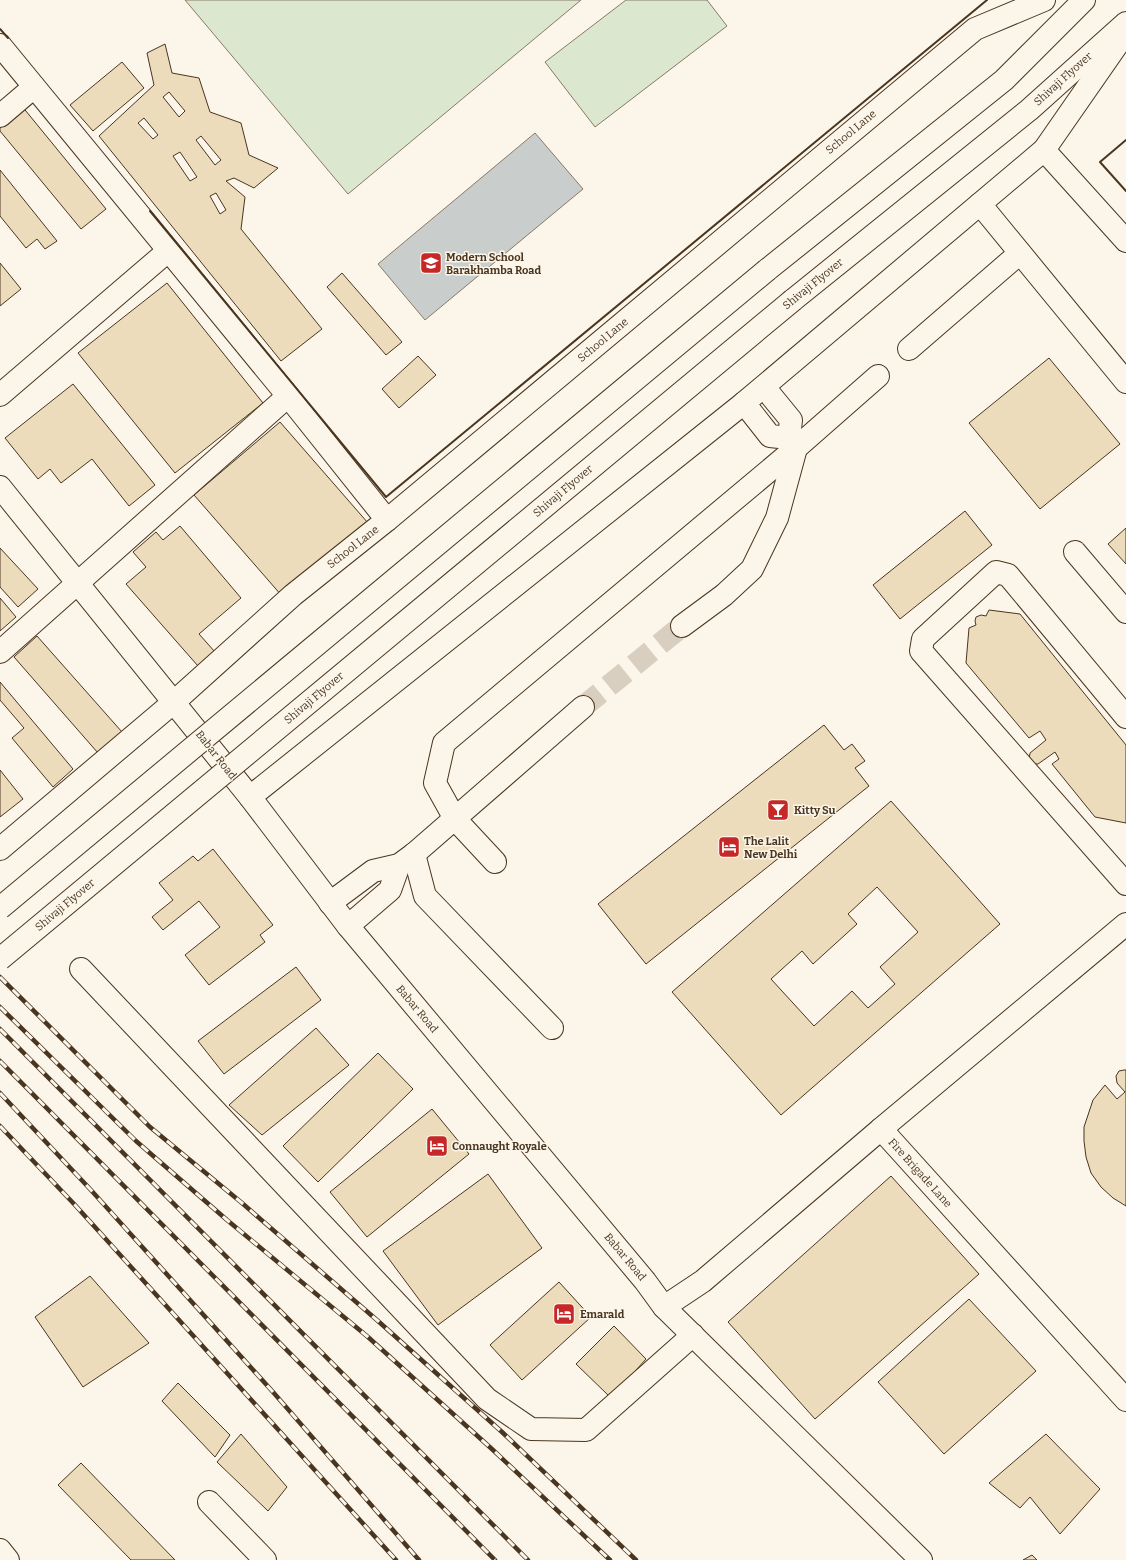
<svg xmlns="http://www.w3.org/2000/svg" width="1126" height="1560" font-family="Bitter,serif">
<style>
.green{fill:#dce7d0;stroke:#887966}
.water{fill:#c9cecd;stroke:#887966}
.building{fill:#ecdcbc;stroke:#4a3520;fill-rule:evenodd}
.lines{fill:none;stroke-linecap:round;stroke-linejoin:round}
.minor-tunnel{stroke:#d8cfc1;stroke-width:22;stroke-dasharray:22 11;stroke-linecap:butt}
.minor-casing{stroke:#4a3520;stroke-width:24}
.major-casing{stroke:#4a3520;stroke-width:24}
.minor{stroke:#fbf6e9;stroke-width:22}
.major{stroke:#fbf6e9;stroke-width:22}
.rail-casing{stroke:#4a3520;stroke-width:4.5}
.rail{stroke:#fbf6e9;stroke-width:3;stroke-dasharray:9;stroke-linecap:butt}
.major-bridge-casing{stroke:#4a3520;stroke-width:24;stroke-linecap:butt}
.major-bridge{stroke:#fbf6e9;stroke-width:22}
.wall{stroke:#4a3520;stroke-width:2}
.labels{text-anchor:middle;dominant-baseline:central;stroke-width:3;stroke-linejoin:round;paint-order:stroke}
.street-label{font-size:11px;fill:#4a3520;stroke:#fbf6e9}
.poi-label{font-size:11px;font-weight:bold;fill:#4a3520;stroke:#fbf6e9;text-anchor:start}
</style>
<rect width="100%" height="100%" fill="#fbf6e9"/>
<g class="green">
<polygon points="185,0 581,0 348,194"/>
<polygon points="626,0 707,0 727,26 595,127 545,62"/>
</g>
<polygon class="water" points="535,133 583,189 425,320 378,264"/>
<g class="building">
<path d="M165,44L172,73L199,78L210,112L241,123L249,155L278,168L254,188L234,178L226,181L245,197L241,229L322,329L281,361L99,136L154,85L147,53ZM169,92L185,111L179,117L163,97ZM144,118L158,135L153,139L138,123ZM201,136L221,160L215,165L196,140ZM180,152L197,177L190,181L173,156ZM216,193L226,210L220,214L210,196Z"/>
<polygon points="122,62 144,88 93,131 70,105"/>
<polygon points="21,105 106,209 81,229 0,131 0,123"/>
<polygon points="0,170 57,241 45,249 37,239 26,248 0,216"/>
<polygon points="0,263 21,289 0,306"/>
<polygon points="342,273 402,342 386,355 327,287"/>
<polygon points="167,283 263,403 175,473 78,353"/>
<polygon points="418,356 436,375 399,408 382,389"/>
<polygon points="1049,358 1120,444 1040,509 969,423"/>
<polygon points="73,384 155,485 129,506 92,459 61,483 50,469 38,479 5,438"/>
<polygon points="280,422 368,523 282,596 194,495"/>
<polygon points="965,511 992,545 900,619 873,585"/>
<polygon points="180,526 241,598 199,634 215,652 198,666 126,584 146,567 133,552 156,532 163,540"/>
<polygon points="1126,528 1126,564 1108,544"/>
<polygon points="0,548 38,589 18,607 0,587"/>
<polygon points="0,598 16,617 0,631"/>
<polygon points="989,610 1020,614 1126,745 1126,823 1095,817 1052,764 1059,759 1055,752 1038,764 1034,764 1029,760 1030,753 1046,740 1040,731 1029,738 966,663 969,628 976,625 975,621 976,617 981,615 986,616"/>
<polygon points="37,636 122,732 98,753 14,657"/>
<polygon points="0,682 73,769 53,787 12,738 24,728 0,700"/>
<polygon points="824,725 844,750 852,744 865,761 855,768 869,786 646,964 598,904"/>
<polygon points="0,770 23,799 0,817"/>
<path d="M891,801L1000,924L781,1115L672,992ZM877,887L918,932L880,967L895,984L868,1008L852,991L814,1026L771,979L802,951L813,964L857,924L848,914Z"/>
<polygon points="213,849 273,925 260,935 265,942 209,985 185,955 220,927 199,901 163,930 152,917 173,900 159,883 193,856 198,861"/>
<polygon points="296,967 321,1000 224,1074 198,1041"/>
<polygon points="316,1028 349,1065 262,1135 229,1105"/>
<polygon points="378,1053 413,1089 318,1182 283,1146"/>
<polygon points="1124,1070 1126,1070 1126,1206 1113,1198 1101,1187 1091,1173 1086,1157 1084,1141 1084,1127 1093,1100 1105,1085 1117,1099 1125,1092 1117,1083 1116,1076 1119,1071"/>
<polygon points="432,1109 469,1154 367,1237 330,1192"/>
<polygon points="488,1174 542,1248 438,1325 383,1251"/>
<polygon points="891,1176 979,1274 815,1419 728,1322"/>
<polygon points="90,1276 149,1343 83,1387 35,1317"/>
<polygon points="559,1282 591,1317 522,1380 490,1345"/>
<polygon points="969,1299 1036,1371 944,1454 878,1382"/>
<polygon points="614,1326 646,1359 628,1379 609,1396 576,1364"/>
<polygon points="178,1383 230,1435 215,1457 162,1401"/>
<polygon points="241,1434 287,1487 268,1511 217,1462"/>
<polygon points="1046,1434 1100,1489 1060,1534 1030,1497 1020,1508 989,1483"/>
<polygon points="81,1463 175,1560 131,1560 58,1485"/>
<polygon points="1032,1555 1037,1560 1023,1560"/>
</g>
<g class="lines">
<polyline class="minor-tunnel" points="583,707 682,626"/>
<g class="minor-casing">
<g id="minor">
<polyline points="0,45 288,396 387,520"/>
<polyline points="0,116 34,87"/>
<polyline points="1044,150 1126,241"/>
<polyline points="980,204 1126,382"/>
<polyline points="909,349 1020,253"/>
<polyline points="764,387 791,420 789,438 796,448"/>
<polyline points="0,395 168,251"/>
<polyline points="744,403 770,436 789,438"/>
<polyline points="0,487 250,797 348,926 645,1281 664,1307 703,1281 881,1129"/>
<polyline points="1075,552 1126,612"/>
<polyline points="682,626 724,595 752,569 777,518 796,448"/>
<polyline points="0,652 288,396"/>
<polyline points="1126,717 1008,575 996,572 923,639 921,651 1126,884"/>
<polyline points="250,797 744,403 1044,150 1126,32"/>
<polyline points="0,849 174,702 293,595 387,520 975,29 1044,0"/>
<polyline points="414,854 425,896 552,1028"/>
<polyline points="495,862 455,819 435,783 444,743 796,448 878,376"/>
<polyline points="330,903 373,871 399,865 414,854 583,707"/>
<polyline points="1126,924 881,1129 1126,1400"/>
<polyline points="348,926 390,890 399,865"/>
<polyline points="81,969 487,1399 531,1429 586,1430 693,1335"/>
<polyline points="664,1307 921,1560"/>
<polyline points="209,1502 265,1560"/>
<polyline points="0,1550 8,1560"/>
</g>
</g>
<g class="major-casing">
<g id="major">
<polyline points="767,270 1004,80 1084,0"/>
<polyline points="793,300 1029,110 1126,23"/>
</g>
</g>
<use href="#minor" class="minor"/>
<use href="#major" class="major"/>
<g class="rail-casing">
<g id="rail">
<polyline points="0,977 150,1127 242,1203 378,1321 502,1432 636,1560"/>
<polyline points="0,1007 136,1141 227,1220 368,1337 493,1450 610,1560"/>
<polyline points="0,1029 528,1560"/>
<polyline points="0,1061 495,1560"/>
<polyline points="0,1093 90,1189 273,1392 419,1560"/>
<polyline points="0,1126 75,1205 396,1560"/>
</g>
</g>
<use href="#rail" class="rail"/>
<g class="major-bridge-casing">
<g id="major-bridge">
<polyline points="0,908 767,270"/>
<polyline points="0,959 793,300"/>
</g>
</g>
<use href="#major-bridge" class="major-bridge"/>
<g class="wall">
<polyline points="0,29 8,38"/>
<polyline points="1126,140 1100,162 1126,191"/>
<polyline points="150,211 386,497 987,0"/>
</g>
</g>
<defs>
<g id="school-square" transform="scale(1.15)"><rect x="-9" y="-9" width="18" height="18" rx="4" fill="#c62828" stroke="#fbf6e9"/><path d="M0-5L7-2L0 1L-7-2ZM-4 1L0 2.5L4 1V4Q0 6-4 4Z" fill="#fff"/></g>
<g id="bar-square" transform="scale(1.15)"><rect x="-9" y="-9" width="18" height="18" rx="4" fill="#c62828" stroke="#fbf6e9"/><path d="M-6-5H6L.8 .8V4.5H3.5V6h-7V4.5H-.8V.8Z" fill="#fff"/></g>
<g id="hotel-square" transform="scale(1.15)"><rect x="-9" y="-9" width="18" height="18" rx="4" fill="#c62828" stroke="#fbf6e9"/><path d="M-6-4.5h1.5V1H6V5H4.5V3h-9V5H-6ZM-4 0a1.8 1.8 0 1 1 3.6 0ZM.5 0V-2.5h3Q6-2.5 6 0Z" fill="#fff"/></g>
</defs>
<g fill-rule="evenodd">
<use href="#school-square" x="431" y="263"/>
<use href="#bar-square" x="778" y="810"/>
<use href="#hotel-square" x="729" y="847"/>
<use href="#hotel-square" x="437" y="1146"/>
<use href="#hotel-square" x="564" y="1314"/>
</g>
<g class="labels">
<g class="street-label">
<text transform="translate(1063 79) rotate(-42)">Shivaji Flyover</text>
<text transform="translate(851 132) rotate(-40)">School Lane</text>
<text transform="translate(813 284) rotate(-39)">Shivaji Flyover</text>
<text transform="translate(603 340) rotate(-40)">School Lane</text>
<text transform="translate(563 491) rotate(-40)">Shivaji Flyover</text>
<text transform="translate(353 547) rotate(-38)">School Lane</text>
<text transform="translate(314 698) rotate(-40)">Shivaji Flyover</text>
<text transform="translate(216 755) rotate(52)">Babar Road</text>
<text transform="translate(65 905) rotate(-40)">Shivaji Flyover</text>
<text transform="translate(417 1009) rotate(50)">Babar Road</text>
<text transform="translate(920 1173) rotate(48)">Fire Brigade Lane</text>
<text transform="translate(625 1257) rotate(50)">Babar Road</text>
</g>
<g class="poi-label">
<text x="446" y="257">Modern School<tspan x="446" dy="13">Barakhamba Road</tspan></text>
<text x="794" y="810">Kitty Su</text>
<text x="744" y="841">The Lalit<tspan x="744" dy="13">New Delhi</tspan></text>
<text x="452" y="1146">Connaught Royale</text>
<text x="580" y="1314">Emarald</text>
</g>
</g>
</svg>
